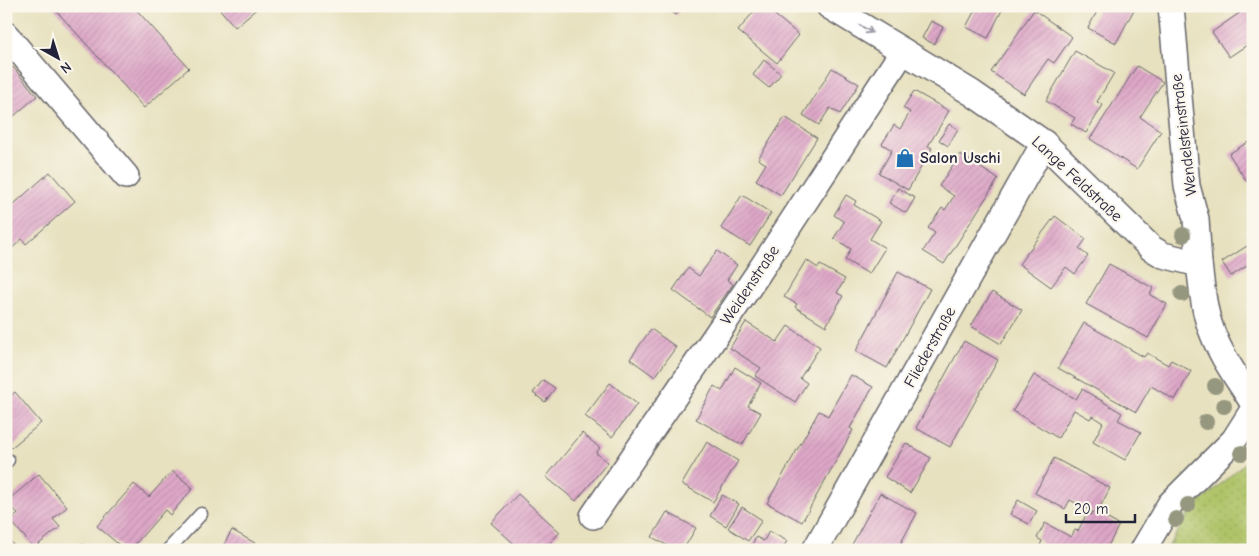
<svg xmlns="http://www.w3.org/2000/svg" width="1259" height="556" font-family="'Comic Neue',sans-serif">
<style>
.green{fill:url(#green-dots);stroke:#687251}
.building{fill:url(#building-hatch)}
.lines{fill:none;stroke-linecap:round;stroke-linejoin:round}
.lane-casing{stroke:#676569;stroke-width:15}
.street-casing{stroke:#676569;stroke-width:28}
.lane{stroke:#fff;stroke-width:12}
.street{stroke:#fff;stroke-width:25}
.tree{fill:#96977f}
.oneway{stroke:#9c9ca7}
.labels{text-anchor:middle;dominant-baseline:central;stroke-width:4.5;stroke-linejoin:round;paint-order:stroke}
.street-label{font-size:16px;fill:#22223b;stroke:#fbf7ec}
.poi-label{font-size:16px;font-weight:bold;fill:#22223b;stroke:#fbf7ec;text-anchor:start}
</style>
<defs>
<pattern id="green-dots" width="8" height="8" patternUnits="userSpaceOnUse" patternTransform="scale(1.25)"><rect width="8" height="8" fill="#afc367"/><path d="M2 2h.1M6 6h.1" fill="none" stroke="#96a75a" stroke-width="1.8" stroke-linecap="round"/></pattern>
<pattern id="building-hatch" width="6" height="6" patternUnits="userSpaceOnUse" patternTransform="scale(1.25)"><rect width="6" height="6" fill="#dea8c8"/><path d="M-1 1l2-2M0 6l6-6M5 7l2-2" fill="none" stroke="#be90ad"/></pattern>
</defs>
<rect width="100%" height="100%" fill="#fbf7ec"/>
<filter id="ink" filterUnits="userSpaceOnUse"><feTurbulence type="fractalNoise" baseFrequency=".02" numOctaves="2"/><feDisplacementMap in="SourceGraphic" scale="10" xChannelSelector="R" yChannelSelector="G"/><feConvolveMatrix kernelMatrix="1 2 1 2 8 2 1 2 1" color-interpolation-filters="sRGB"/></filter>
<filter id="wash" filterUnits="userSpaceOnUse"><feTurbulence type="fractalNoise" baseFrequency=".0096" numOctaves="4" result="noise"/><feDisplacementMap in="SourceGraphic" scale="20" xChannelSelector="R" yChannelSelector="G"/><feGaussianBlur stdDeviation="1.12" result="paint"/><feColorMatrix in="noise" values="0 0 0 0 0 0 0 0 0 0 0 0 0 0 0 0 0 1.4 0 .05"/><feComposite in="paint" operator="in"/></filter>
<g filter="url(#wash)">
<rect width="100%" height="100%" fill="#e7e1bf"/>
<polygon class="green" points="1253,456 1253,550 1166,550 1193,508"/>
<g id="blocks">
<g class="building">
<polygon points="52,6 133,6 189,68 144,108"/>
<polygon points="217,6 260,6 235,27"/>
<polygon points="665,6 683,6 676,15"/>
<polygon points="758,6 764,6 799,35 777,63 738,31"/>
<polygon points="895,6 911,6 908,12"/>
<polygon points="977,6 1004,6 988,38 966,27"/>
<polygon points="1100,6 1136,6 1116,43 1088,28"/>
<polygon points="1248,7 1253,14 1253,41 1229,57 1212,32"/>
<polygon points="1034,10 1072,37 1054,63 1048,59 1024,94 991,72"/>
<polygon points="931,21 943,27 934,44 922,38"/>
<polygon points="1075,51 1114,73 1097,102 1103,105 1086,133 1071,124 1075,118 1046,101"/>
<polygon points="764,60 781,74 769,88 753,75"/>
<polygon points="1137,66 1163,82 1140,117 1161,131 1137,169 1090,139"/>
<polygon points="13,67 37,96 6,123 6,73"/>
<polygon points="832,68 859,84 840,114 830,108 819,125 803,115"/>
<polygon points="914,91 949,111 928,146 932,148 908,190 879,173 892,150 882,144 894,125 900,129 910,112 903,108"/>
<polygon points="785,117 817,138 781,195 756,180 766,164 758,159"/>
<polygon points="949,124 958,129 948,146 939,140"/>
<polygon points="1248,142 1253,150 1253,179 1247,182 1229,154"/>
<polygon points="960,154 998,179 944,264 923,251 935,233 928,228 942,208 945,210 954,196 939,186"/>
<polygon points="50,172 75,201 26,244 22,239 6,254 6,211"/>
<polygon points="898,188 915,198 906,213 889,203"/>
<polygon points="742,195 771,213 750,246 721,228"/>
<polygon points="846,195 856,201 854,205 881,221 870,239 885,248 869,274 845,260 851,249 834,238 844,222 834,215"/>
<polygon points="1055,216 1086,239 1079,249 1088,256 1075,274 1066,267 1051,287 1019,264"/>
<polygon points="1247,246 1253,256 1253,262 1231,276 1222,262"/>
<polygon points="717,251 737,265 727,280 733,284 710,317 673,290 688,268 699,276"/>
<polygon points="806,260 818,268 820,265 845,279 837,293 843,296 826,326 795,307 797,304 784,297"/>
<polygon points="1109,264 1153,288 1150,295 1167,304 1148,338 1086,304"/>
<polygon points="898,272 930,289 887,368 856,351"/>
<polygon points="992,292 1022,310 1001,344 971,326"/>
<polygon points="746,322 777,342 788,326 820,347 800,378 807,383 795,402 755,376 761,368 730,348"/>
<polygon points="1084,323 1144,357 1147,353 1168,365 1171,360 1191,371 1175,400 1151,386 1136,412 1058,368"/>
<polygon points="651,329 676,347 655,377 630,359"/>
<polygon points="964,341 998,360 950,447 916,428"/>
<polygon points="735,367 761,383 748,406 761,413 742,445 696,419 714,386 722,391"/>
<polygon points="851,375 873,387 850,428 853,430 802,522 767,503 819,411 828,416"/>
<polygon points="1034,375 1076,399 1082,389 1122,413 1118,420 1141,432 1125,460 1093,442 1103,423 1092,416 1090,419 1074,410 1058,438 1013,411"/>
<polygon points="543,380 555,388 545,402 533,393"/>
<polygon points="610,383 637,404 612,437 585,416"/>
<polygon points="15,392 41,423 6,452 6,400"/>
<polygon points="582,433 600,448 596,453 608,462 576,501 546,477"/>
<polygon points="707,442 738,461 713,502 682,484"/>
<polygon points="906,443 931,458 910,493 885,477"/>
<polygon points="1054,458 1110,488 1097,513 1119,525 1106,550 1038,550 1042,541 1037,538 1045,523 1071,537 1075,530 1078,531 1087,513 1091,515 1093,512 1070,500 1065,509 1035,493"/>
<polygon points="172,471 193,488 170,515 165,510 130,550 125,550 97,526 134,484 149,497"/>
<polygon points="39,474 67,507 53,519 60,527 34,548 10,520 18,514 7,501"/>
<polygon points="880,493 917,513 897,550 849,550"/>
<polygon points="518,494 560,532 544,550 521,550 491,523"/>
<polygon points="722,495 739,504 726,526 710,516"/>
<polygon points="1018,500 1037,511 1029,524 1010,514"/>
<polygon points="742,507 762,520 748,541 728,528"/>
<polygon points="667,512 696,528 683,550 675,550 652,537"/>
<polygon points="232,530 267,550 221,550"/>
<polygon points="769,531 787,541 782,550 749,550 756,537 764,541"/>
<polygon points="6,537 18,550 6,550"/>
<polygon points="83,544 90,550 78,550"/>
</g>
</g>
</g>
<g filter="url(#ink)">
<use href="#blocks" fill-opacity="0" stroke="#676569" stroke-width="1"/>
<g class="lines">
<g class="lane-casing">
<g id="lane">
<polyline points="6,462 8,460"/>
<polyline points="168,550 201,514"/>
</g>
</g>
<g class="street-casing">
<g id="street">
<path d="M829,6L972,93L1044,143L1151,248L1163,255L1199,264C1202,286 1203,308 1211,329C1220,355 1238,379 1253,403"/>
<polyline points="1171,6 1187,186 1196,219 1199,264"/>
<polyline points="6,35 126,176"/>
<polyline points="593,516 757,275 903,51"/>
<polyline points="815,550 1044,143"/>
<polyline points="1143,550 1170,504 1234,440 1253,410"/>
</g>
</g>
<use href="#lane" class="lane"/>
<use href="#street" class="street"/>
</g>
<g class="tree">
<circle cx="1183" cy="235" r="8"/>
<circle cx="1182" cy="294" r="8"/>
<circle cx="1215" cy="386" r="8"/>
<circle cx="1224" cy="406" r="8"/>
<circle cx="1206" cy="422" r="8"/>
<circle cx="1242" cy="453" r="8"/>
<circle cx="1188" cy="505" r="8"/>
<circle cx="1176" cy="519" r="8"/>
</g>
<defs><path id="oneway-shaft" d="M-6 0H5M1.5-3L5.5 0L1.5 3" fill="none" stroke-width="1.6" stroke-linecap="round" stroke-linejoin="round" transform="scale(1.25)"/></defs>
<use class="oneway" href="#oneway-shaft" transform="translate(866 29) rotate(31)"/>
</g>
<defs>
<g id="shop-bare" transform="scale(1.5)"><path d="M-5-2.5h2.3a2.7 3.5 0 0 1 5.4 0H5L5.5 6h-11ZM-1.5-2.5h3a1.5 2.3 0 0 0-3 0Z" fill="#1f6fb2" stroke="#fbf7ec" stroke-width="2.5" paint-order="stroke"/></g>
</defs>
<g fill-rule="evenodd">
<use href="#shop-bare" x="905" y="158"/>
</g>
<g class="labels">
<g class="street-label">
<text transform="translate(1184 135) rotate(-97)">Wendelsteinstraße</text>
<text transform="translate(1077 179) rotate(43)">Lange Feldstraße</text>
<text transform="translate(750 285) rotate(-56)">Weidenstraße</text>
<text transform="translate(930 347) rotate(-61)">Fliederstraße</text>
</g>
<g class="poi-label">
<text x="920" y="158">Salon Uschi</text>
</g>
</g>
<rect width="1259" height="556" fill="none" stroke="#fbf7ec" stroke-width="25"/>
<g transform="translate(58 58) rotate(141)" stroke="#fbf7ec" stroke-width="4" paint-order="stroke">
<path d="M0-4L9 19L0 12L-9 19Z" fill="#22223b"/>
<text y="-8" font-size="14" font-weight="bold" text-anchor="middle" fill="#22223b">N</text>
</g>
<path d="M1066 514v8h69v-8" fill="none" stroke="#22223b" stroke-width="2.5"/>
<text x="1074" y="514" font-size="15" fill="#22223b" stroke="#fbf7ec" stroke-width="4" paint-order="stroke">20 m</text>
</svg>
